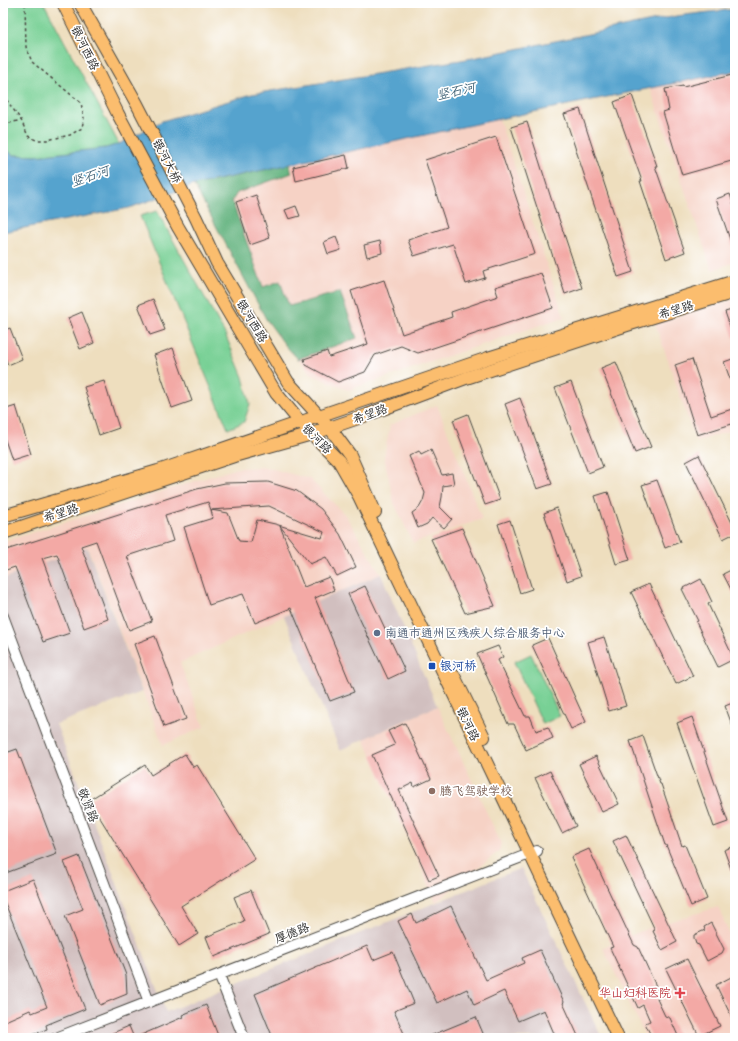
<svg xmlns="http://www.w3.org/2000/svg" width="738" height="1041" font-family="Itim,'LXGW WenKai TC',sans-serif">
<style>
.built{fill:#f6d2c5}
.industrial{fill:#d1bfbf}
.green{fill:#78d095;stroke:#527e60}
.forest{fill:#62b27e;stroke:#466e54}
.water{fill:#55a3ce;stroke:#40677c}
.building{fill:#f3a9a5}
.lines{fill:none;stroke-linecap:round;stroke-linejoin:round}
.minor-casing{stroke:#484641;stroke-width:12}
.major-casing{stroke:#484641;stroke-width:14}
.path{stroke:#484641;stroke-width:1.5;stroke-dasharray:3 3;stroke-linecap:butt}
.minor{stroke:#fff;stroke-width:10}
.major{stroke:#fbbd6e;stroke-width:12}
.service-dot{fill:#5c6f8a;stroke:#fff;stroke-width:1.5}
.transit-dot{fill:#1a4fb4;stroke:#fff;stroke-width:1.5}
.education-dot{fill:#8d6e63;stroke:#fff;stroke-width:1.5}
.health-dot{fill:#e0444e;stroke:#fff;stroke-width:1.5}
.labels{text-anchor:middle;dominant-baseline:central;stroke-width:3.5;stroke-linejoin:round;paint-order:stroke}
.street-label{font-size:12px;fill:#2b2b2b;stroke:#fff}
.service-label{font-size:12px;fill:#4e5e75;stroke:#fff;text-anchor:start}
.transit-label{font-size:12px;fill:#164399;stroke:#fff;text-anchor:start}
.education-label{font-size:12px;fill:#785e54;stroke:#fff;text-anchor:start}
.health-label{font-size:12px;fill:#be3a42;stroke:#fff;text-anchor:end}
.water-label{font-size:13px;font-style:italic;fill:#3e6174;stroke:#fff}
</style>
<rect width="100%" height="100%" fill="#fff"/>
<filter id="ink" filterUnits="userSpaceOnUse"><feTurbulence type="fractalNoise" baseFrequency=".025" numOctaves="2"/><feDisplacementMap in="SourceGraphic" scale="8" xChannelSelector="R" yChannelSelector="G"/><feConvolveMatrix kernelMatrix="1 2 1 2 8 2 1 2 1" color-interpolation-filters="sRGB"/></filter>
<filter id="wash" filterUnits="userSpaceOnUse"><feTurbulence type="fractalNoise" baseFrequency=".012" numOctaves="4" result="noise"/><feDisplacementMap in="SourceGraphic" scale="16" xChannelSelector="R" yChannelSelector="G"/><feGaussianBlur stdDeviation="0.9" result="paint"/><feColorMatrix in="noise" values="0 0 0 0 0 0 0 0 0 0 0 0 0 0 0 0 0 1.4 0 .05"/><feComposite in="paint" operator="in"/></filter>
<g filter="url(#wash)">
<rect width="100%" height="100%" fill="#eedebe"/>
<g class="built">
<polygon points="735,71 735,262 712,270 650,88"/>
<polygon points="499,119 564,317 348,390 313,375 285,345 266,319 194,185"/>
<polygon points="735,299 735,429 696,442 655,323"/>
<polygon points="437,405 482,519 413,543 394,503 384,457 390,425"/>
<polygon points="266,467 310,479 346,516 381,574 284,616 180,663 204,727 163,745 88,548 3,579 3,542 237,468"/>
<polygon points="437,706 501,843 499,851 436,902 364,739"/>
<polygon points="718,907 735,947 735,1038 646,1038 603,948 648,928"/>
</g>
<g class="industrial">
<polygon points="87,547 142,692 56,724 166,1012 521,868 602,1038 3,1038 3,579"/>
<polygon points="381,574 437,706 340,750 284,616"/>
</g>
<g class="green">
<polygon points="3,3 44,3 119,144 106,148 36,156 13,155 3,146"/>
<polygon points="157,211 225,334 243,377 250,404 244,422 228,429 140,216"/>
<polygon points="531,654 560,716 543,724 514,662"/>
</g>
<polygon class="forest" points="289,164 292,173 237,193 232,201 263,287 280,281 289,306 340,292 357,338 298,359 285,345 266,319 194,185"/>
<polygon class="water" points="735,9 735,71 499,119 194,185 129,208 3,232 3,147 13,155 36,156 106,148 119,144 162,121 252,94 473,58 676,16"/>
<g id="blocks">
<g class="building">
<polygon points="732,75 735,91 735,160 682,175 663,112 669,110 665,89 683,86 683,87"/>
<polygon points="632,95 657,166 655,166 685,252 666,259 640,181 642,181 614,102"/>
<polygon points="580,109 633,272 618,277 564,114"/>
<polygon points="527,122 556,214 557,213 582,288 565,294 511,127"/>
<polygon points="496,137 535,254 483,271 485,278 466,284 453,244 414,256 408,240 447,227 425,160"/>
<polygon points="346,155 349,168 296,181 293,167"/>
<polygon points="730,194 735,209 735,250 734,251 716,199"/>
<polygon points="256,195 270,238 250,245 236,202"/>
<polygon points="296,206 300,216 289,219 285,210"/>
<polygon points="336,237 341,250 328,254 324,242"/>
<polygon points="380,241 382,253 367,257 364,245"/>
<polygon points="541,273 553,308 418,353 401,346 375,355 365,372 338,382 306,365 304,359 327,351 329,357 368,344 351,291 384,280 402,334 452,317 451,312 498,296 495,287"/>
<polygon points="153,299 165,330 150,335 138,305"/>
<polygon points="735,309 735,338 734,338 725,312"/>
<polygon points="82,312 94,343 80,349 68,318"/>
<polygon points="10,328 22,359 8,365 3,352 3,331"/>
<polygon points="173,348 192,401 172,408 154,355"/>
<polygon points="735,358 735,390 734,390 724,362"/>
<polygon points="692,359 711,416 735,408 735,423 697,435 675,365"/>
<polygon points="616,362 651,447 635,453 601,368"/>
<polygon points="104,381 119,428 99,435 84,387"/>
<polygon points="571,382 603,467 588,473 555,388"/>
<polygon points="520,398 552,484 537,489 505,404"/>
<polygon points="16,406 31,454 12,460 3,434 3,410"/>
<polygon points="468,414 500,500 485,505 453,420"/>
<polygon points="431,450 442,475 452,473 454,484 443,486 442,497 440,507 452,519 444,528 432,518 427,524 418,528 412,513 419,508 423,501 425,493 409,456 419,451 421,455"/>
<polygon points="699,455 735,529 735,533 723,539 686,462"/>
<polygon points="657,480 680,542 665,548 642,485"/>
<polygon points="268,482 297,491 321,509 340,534 356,567 337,576 326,557 310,564 280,526 304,587 329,577 334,590 315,598 354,692 330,701 291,608 255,623 243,594 209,605 184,527 213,518 211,510 228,513 239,541 251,542 257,520 275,524 322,538 324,532 269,506 211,510 208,502 165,515 173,541 127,556 152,621 129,630 96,541 81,546 108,619 84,628 57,554 42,558 70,633 43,642 15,567 3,571 3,551 197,489 225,483"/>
<polygon points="608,492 630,560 616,564 595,496"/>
<polygon points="557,508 581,576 567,581 544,513"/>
<polygon points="510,520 532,589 520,593 498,524"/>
<polygon points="462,528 495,606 465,613 431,539"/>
<polygon points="735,568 735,597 723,574"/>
<polygon points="701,579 712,602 708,604 734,659 718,667 696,622 698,621 682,589"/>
<polygon points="649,584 693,676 676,684 631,592"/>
<polygon points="365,586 405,671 388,679 348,594"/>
<polygon points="155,636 186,719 164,727 134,644"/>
<polygon points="604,637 626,706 609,711 588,642"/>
<polygon points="548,638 586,722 571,729 532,645"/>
<polygon points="498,646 503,657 498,660 525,716 530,716 536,731 548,727 553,738 526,750 514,724 508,724 477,654"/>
<polygon points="735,702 735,730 734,730 725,706"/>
<polygon points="692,717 728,822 714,827 677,723"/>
<polygon points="405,723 431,779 414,787 413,783 399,790 439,876 429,880 372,755 395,745 388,731"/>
<polygon points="643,736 660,784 661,784 682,846 685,845 707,899 691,906 666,845 665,845 630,741"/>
<polygon points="17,749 57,854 3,874 3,754"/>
<polygon points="185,754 193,767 197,765 255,859 181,906 198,934 179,946 89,800 145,765 151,775"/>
<polygon points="596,756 619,804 602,812 579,764"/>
<polygon points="550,771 576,826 562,833 535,778"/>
<polygon points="626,835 677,942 662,950 653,931 655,930 613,841"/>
<polygon points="735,846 735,877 734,877 724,850"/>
<polygon points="589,849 634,945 638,947 661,997 657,999 665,1016 670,1018 679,1038 652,1038 645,1023 650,1021 643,1005 638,1008 610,948 613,947 571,857"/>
<polygon points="79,856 126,975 127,994 100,1005 65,916 83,909 64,862"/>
<polygon points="33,879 85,1009 46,1025 47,1029 25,1038 3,1038 3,1022 30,1010 32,1013 47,1007 3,898 3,891"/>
<polygon points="251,890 269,934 214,957 206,937 244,921 234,897"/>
<polygon points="451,906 486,980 524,963 522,958 540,950 564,1002 563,1003 579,1038 556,1038 544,1010 518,1021 504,991 474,1005 467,989 437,1003 398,921 412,914 416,923"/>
<polygon points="711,923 724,949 722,953 707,961 699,945 696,944 694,938 694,935 705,930 704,927"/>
<polygon points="367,946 373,960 393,952 414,1003 394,1011 406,1038 273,1038 255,994"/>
<polygon points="687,959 720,1026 699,1036 666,969"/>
<polygon points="735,975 735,1024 716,985"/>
<polygon points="206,1005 219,1038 101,1038 129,1026 134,1038 183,1017 182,1015"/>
<polygon points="476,1017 485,1038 425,1038"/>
</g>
</g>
</g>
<g filter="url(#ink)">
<use href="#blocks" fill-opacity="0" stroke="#484641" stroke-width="1"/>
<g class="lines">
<g class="minor-casing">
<g id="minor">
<polyline points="3,616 149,1002"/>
<polyline points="219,975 244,1038"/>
<polyline points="56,1038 537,851"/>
</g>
</g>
<g class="major-casing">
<g id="major">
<polyline points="63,3 118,114 178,227 276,393 300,422 339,461 359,496 618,1038"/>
<polyline points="80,3 137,104 196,218 217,263 288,382 330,428 350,455 375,512"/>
<polyline points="3,516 158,471 488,358 735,281"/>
<polyline points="3,533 234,456 312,434 367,415 466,378 627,325 735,292"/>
<polyline points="454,676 484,737"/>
</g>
</g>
<g class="path">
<polyline points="3,95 21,120 28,136 36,140 47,140 70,135 82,128 84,117 81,103 32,62 26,47 25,3"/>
<polyline points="3,125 21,120"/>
</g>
<use href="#minor" class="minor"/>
<use href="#major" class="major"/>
</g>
</g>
<circle class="service-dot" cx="377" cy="633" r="4"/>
<rect class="transit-dot" x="428" y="662" width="8" height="8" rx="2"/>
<circle class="education-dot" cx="432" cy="791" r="4"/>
<path class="health-dot" d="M678 987h4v4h4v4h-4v4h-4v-4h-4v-4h4z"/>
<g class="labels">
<g class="street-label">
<text transform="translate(85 48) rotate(64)">银河西路</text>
<text transform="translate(167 161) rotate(63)">银河大桥</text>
<text transform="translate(676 310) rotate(-17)">希望路</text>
<text transform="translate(252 321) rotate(59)">银河西路</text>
<text transform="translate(370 414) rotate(-20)">希望路</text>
<text transform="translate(317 439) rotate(45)">银河路</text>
<text transform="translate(61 513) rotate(-18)">希望路</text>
<text transform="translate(468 724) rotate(64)">银河路</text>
<text transform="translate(88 805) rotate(69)">敬贤路</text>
<text transform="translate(292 933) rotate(-21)">厚德路</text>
</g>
<g class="service-label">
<text x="385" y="633">南通市通州区残疾人综合服务中心</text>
</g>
<g class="transit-label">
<text x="440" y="666">银河桥</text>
</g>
<g class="education-label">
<text x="440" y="791">腾飞驾驶学校</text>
</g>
<g class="health-label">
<text x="671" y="993">华山妇科医院</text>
</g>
<g class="water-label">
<text transform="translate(456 91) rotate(-12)">竖石河</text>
<text transform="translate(90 176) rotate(-18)">竖石河</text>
</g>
</g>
<rect width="738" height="1041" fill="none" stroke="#fff" stroke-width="16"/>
</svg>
